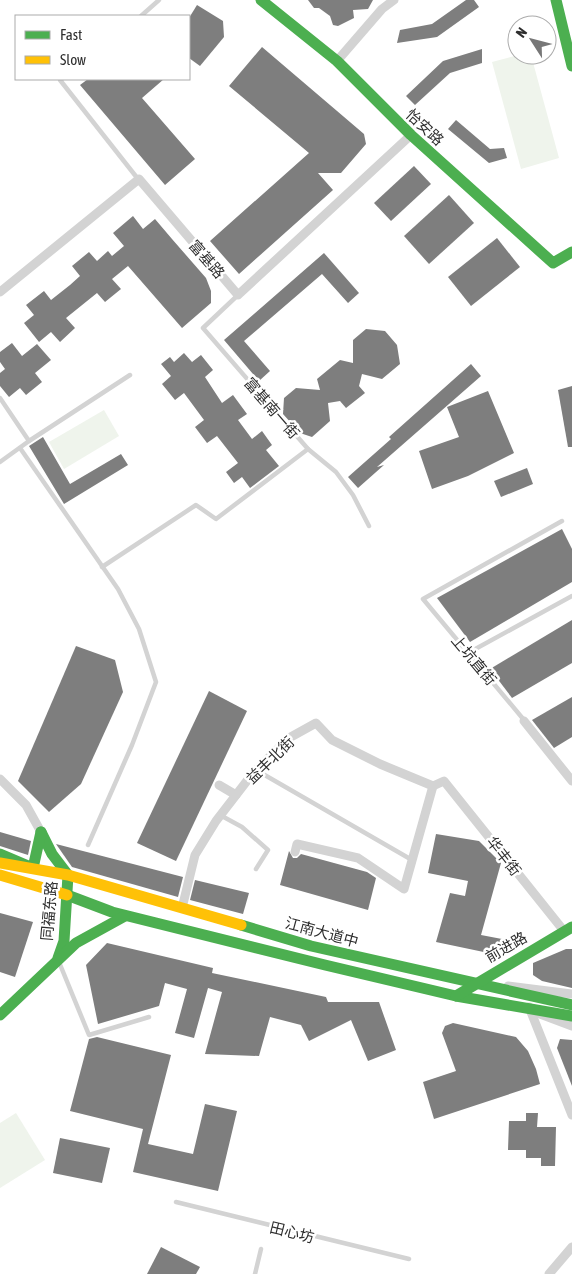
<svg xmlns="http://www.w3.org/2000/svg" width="572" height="1274" font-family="'Asap Condensed','Noto Sans SC',sans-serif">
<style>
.green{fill:#eff4ec}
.building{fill:#7e7e7e}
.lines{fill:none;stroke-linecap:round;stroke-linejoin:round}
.lane{stroke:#d3d3d3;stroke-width:4.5}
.street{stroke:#d3d3d3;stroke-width:9}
.fast{stroke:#4caf50;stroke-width:11}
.slow{stroke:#ffc107;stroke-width:11}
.labels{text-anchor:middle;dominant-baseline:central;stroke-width:5;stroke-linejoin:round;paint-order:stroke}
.street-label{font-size:15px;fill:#2e2e2e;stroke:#fff}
</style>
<rect width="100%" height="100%" fill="#fff"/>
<g class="green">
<polygon points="518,55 531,55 559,158 521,169 492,62"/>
<polygon points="104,410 119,436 64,469 49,442"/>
<polygon points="16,1113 45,1160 0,1188 0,1123"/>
</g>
<g class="building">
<polygon points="308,0 373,0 368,9 353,10 354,18 338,26 333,25 330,16 319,8 314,8"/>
<polygon points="466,0 474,0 479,7 437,37 397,43 400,30 432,24"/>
<polygon points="197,5 223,21 224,37 200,66 189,58 189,18"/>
<polygon points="262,47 364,134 366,144 341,173 318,173 333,190 239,274 210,241 309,153 229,86"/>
<polygon points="482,49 482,63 450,73 415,105 406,96 443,61"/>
<polygon points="88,79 164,79 142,98 195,159 165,185 80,85"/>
<polygon points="456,120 490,149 504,148 507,158 489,163 448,129"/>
<polygon points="414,166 431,184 391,221 374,203"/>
<polygon points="449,195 474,223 429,264 404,236"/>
<polygon points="133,216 143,229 155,219 172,239 206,278 211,291 211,303 182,328 128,266 112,279 121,289 105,302 97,293 66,318 75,328 60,342 51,332 39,342 24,323 34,315 26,305 44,291 51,300 70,285 80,276 72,266 89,252 97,261 108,251 112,256 124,246 113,233"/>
<polygon points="497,238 520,267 471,306 448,277"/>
<polygon points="324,253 359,293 348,303 322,274 244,341 270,371 259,381 224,340"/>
<polygon points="366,329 385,331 397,345 400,364 382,379 362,374 359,386 365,393 346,408 340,401 328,403 330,421 312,437 300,433 283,414 284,398 296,388 320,390 317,379 340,360 353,363 353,340"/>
<polygon points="12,343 22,356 37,344 51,360 35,373 42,382 26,395 20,388 9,397 0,386 0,373 5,369 0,362 0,352"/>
<polygon points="184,353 192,362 201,355 213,370 205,377 222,403 233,395 247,414 238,420 252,439 262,431 272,445 266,450 279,466 250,488 242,477 234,483 226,472 238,463 217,436 207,443 195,427 204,420 184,393 175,400 162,384 171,376 161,364 170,357 174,362"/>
<polygon points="471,364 481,376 377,467 384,465 358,488 348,477 391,439 389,437"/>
<polygon points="572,386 572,447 568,447 558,390"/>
<polygon points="488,391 514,453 468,476 432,489 419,451 459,437 447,407"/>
<polygon points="43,437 70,484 121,454 128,465 64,504 29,446"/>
<polygon points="527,468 533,484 501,497 494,481"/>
<polygon points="562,529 572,549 572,582 470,642 437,598"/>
<polygon points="572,620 572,663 512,698 490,669"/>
<polygon points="76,646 115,660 123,692 81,784 49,812 18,781"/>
<polygon points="209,691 247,711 176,861 137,843"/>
<polygon points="572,697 572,737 554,748 532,720"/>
<polygon points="0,832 31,841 28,855 0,846"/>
<polygon points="436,834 479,841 501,863 481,935 502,939 498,955 436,942 450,893 465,896 468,881 428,873"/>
<polygon points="56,844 183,877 178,897 72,867"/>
<polygon points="289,851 293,858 297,858 301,854 367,872 376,878 368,910 280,885"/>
<polygon points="195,880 249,893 243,914 190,900"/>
<polygon points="0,913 33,922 15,977 0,972"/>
<polygon points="107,943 213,968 212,973 326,997 328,1002 379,1002 396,1050 368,1061 351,1020 309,1041 301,1025 270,1017 259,1056 205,1054 222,992 208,988 194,1038 175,1033 187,989 165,983 159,1006 98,1024 86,965"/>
<polygon points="566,949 572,949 572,988 542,981 533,975 533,963"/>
<polygon points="453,1023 516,1037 528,1051 536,1069 540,1084 434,1119 423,1082 456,1071 442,1033 445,1026"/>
<polygon points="97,1037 171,1055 148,1144 193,1154 205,1104 237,1111 218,1191 133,1172 143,1129 70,1111 89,1039"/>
<polygon points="560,1039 572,1040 572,1086 557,1048"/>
<polygon points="526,1113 538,1113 537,1127 556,1127 555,1166 541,1166 541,1158 526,1158 526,1150 508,1150 509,1121 526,1121"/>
<polygon points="60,1138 110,1148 102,1183 53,1173"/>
<polygon points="161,1247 200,1267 196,1274 147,1274"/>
</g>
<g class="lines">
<g class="lane">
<polyline points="141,16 159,0"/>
<polyline points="62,79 60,80 138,179"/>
<polyline points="238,295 203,328 308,449 336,472 353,495 369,526"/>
<polyline points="0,398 29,441 130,375"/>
<polyline points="20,448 118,589 139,629 156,682 132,745 88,845"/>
<polyline points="0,462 29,441"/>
<polyline points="102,567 196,505 216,519 308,449"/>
<polyline points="468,653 572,596"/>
<polyline points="524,720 423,599 562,521"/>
<polyline points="256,770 412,860"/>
<polyline points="220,815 242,827 268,850 256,869"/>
<polyline points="59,962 89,1035 149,1017"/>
<polyline points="176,1202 409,1259"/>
<polyline points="255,1274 261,1249"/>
</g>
<g class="street">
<polyline points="337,61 382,9 394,0"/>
<polyline points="0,292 139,179 238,295 411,135"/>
<polyline points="524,721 572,781"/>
<polyline points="0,779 26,805 41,832"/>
<polyline points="219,785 236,795"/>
<polyline points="295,852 297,844 358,858 404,889 433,786"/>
<polyline points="182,908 195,855 216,821 253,773 289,738 316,723 332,740 380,764 433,786 444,781 564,931"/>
<polyline points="508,986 572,994"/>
<polyline points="529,1007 572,1115"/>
<polyline points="540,1014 572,1026"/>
<polyline points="549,1274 572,1247"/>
</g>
<g class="fast">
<polyline points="261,0 337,61 411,135 553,263 572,252"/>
<polyline points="556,0 572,66"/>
<polyline points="41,832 52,854 68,875 64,941 58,958"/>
<polyline points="0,854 33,868 41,832"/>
<polyline points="67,895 112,912 325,965 456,996 572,1016"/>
<polyline points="241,925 311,946 572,1005"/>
<polyline points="456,996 572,927"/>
<polyline points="0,1015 76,943 125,916"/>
</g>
<g class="slow">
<polyline points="0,863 68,875 241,925"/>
<polyline points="0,875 67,895"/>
</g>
</g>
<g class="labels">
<g class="street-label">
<text transform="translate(425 127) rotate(43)">怡安路</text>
<text transform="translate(207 259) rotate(49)">富基路</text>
<text transform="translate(272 408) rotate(49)">富基南一街</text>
<text transform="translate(474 660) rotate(50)">上坑直街</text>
<text transform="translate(270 760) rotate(-44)">益丰北街</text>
<text transform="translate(504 856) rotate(52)">华丰街</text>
<text transform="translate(49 911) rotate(-85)">同福东路</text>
<text transform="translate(322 932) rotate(15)">江南大道中</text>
<text transform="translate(506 947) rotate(-30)">前进路</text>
<text transform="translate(292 1232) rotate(14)">田心坊</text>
</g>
</g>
<rect x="15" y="15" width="175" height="65" fill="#ffffff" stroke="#ababab"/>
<rect x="25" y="31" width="25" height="8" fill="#4caf50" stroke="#ababab"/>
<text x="60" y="40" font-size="15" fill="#2e2e2e">Fast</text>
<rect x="25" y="56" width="25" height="8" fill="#ffc107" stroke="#ababab"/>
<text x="60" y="65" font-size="15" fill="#2e2e2e">Slow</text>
<g transform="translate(532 40) rotate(306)"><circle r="24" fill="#ffffff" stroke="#ababab"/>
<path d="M0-4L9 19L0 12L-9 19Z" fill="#777777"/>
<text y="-8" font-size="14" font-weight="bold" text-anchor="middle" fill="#2e2e2e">N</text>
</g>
</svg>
